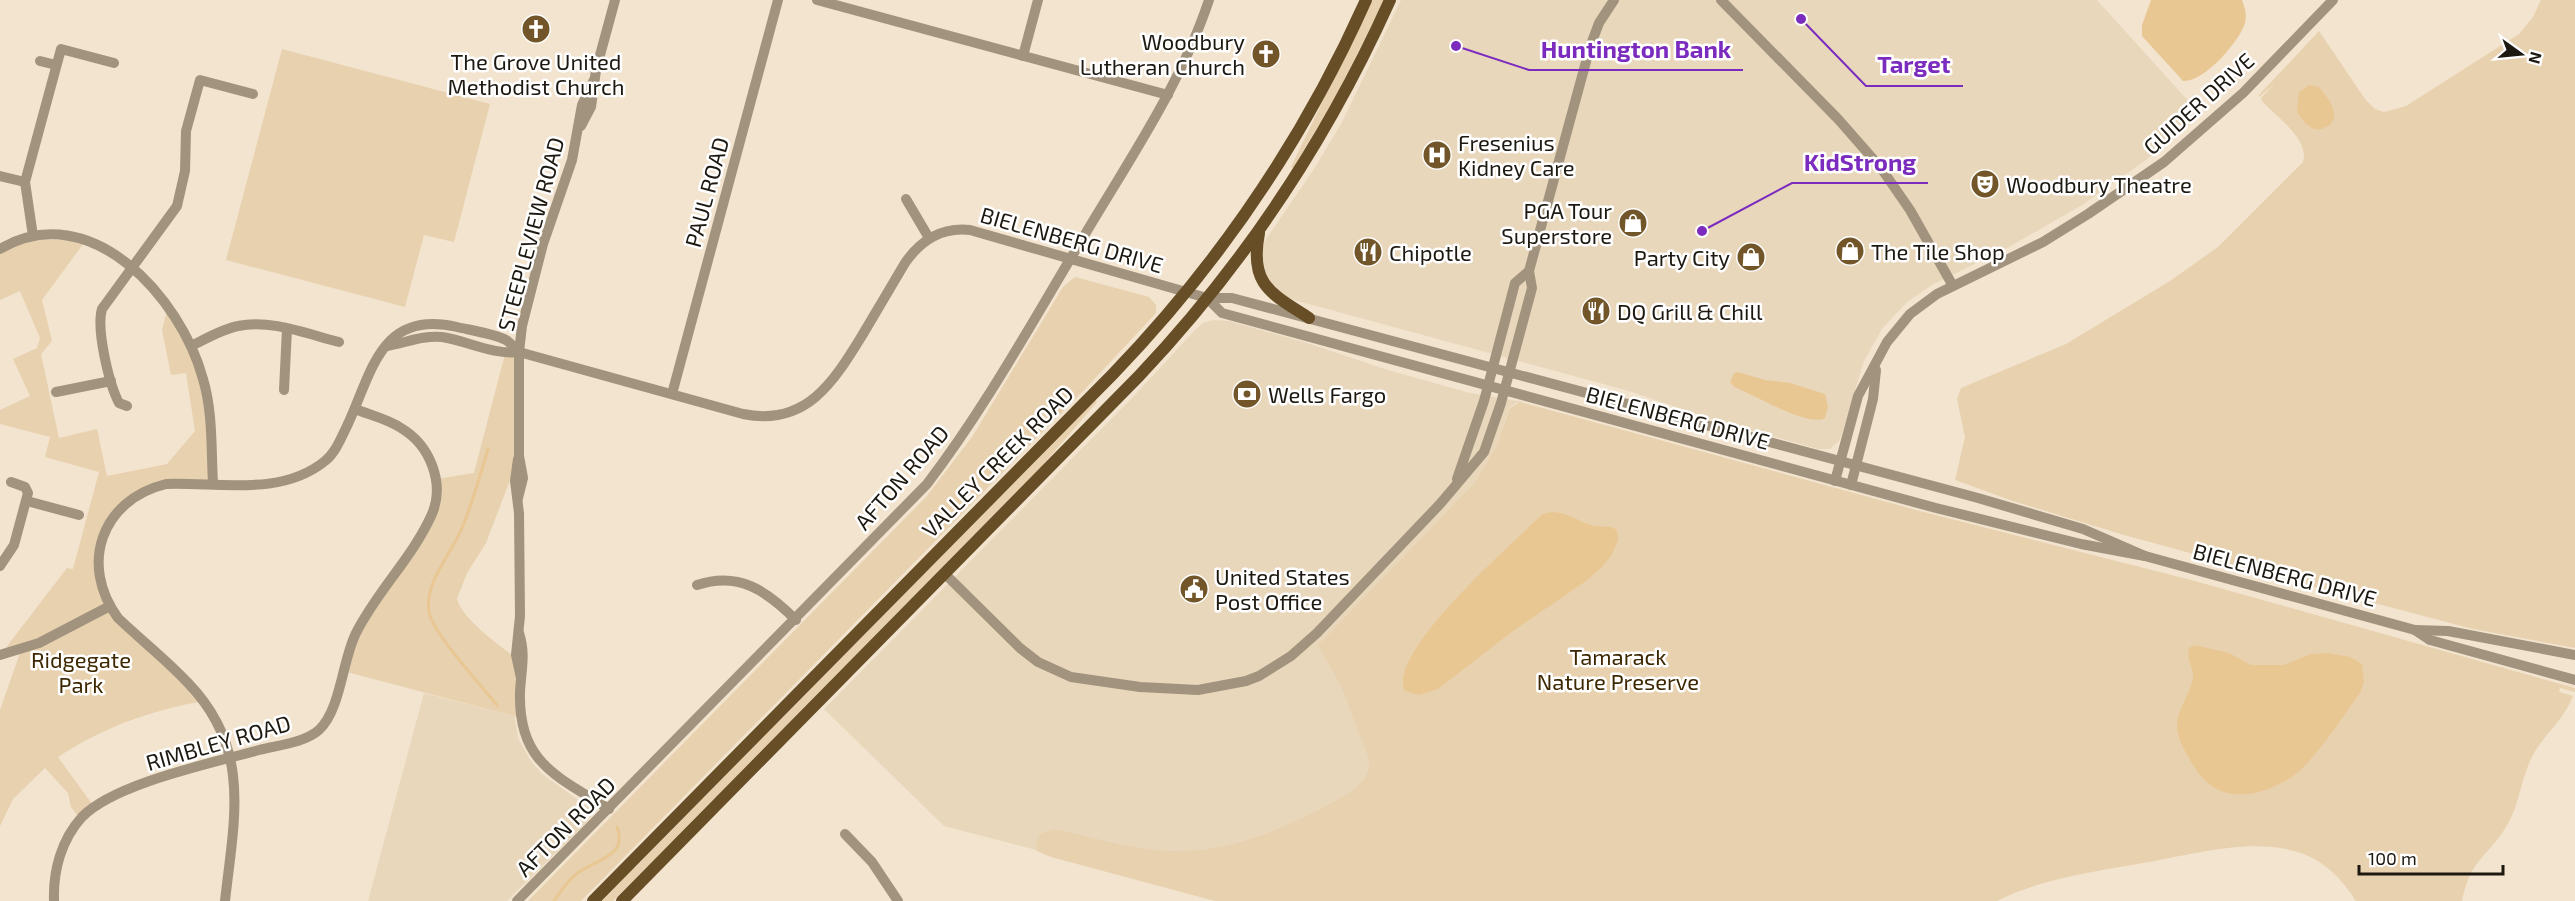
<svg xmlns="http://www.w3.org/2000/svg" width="2575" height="901" font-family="'Exo 2',sans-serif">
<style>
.built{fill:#e9d7bc}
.green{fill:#e8d1af}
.water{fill:#e9c793}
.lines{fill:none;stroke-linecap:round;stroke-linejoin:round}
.stream{stroke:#e9c793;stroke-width:3}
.minor{stroke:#a1937d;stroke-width:10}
.major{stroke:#674e26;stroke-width:12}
.labels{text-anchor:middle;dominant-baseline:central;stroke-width:5;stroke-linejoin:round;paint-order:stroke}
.poi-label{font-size:22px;fill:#1d1810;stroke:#fff;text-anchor:start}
.street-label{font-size:22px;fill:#1d1810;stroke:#fff}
.park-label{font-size:22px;fill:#3d2700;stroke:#fff}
.leader{fill:none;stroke:#7b2cbf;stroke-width:2}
.callout-dot{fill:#7b2cbf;stroke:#fff;stroke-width:2}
.callout-label{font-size:24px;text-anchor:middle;font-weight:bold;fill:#7b2cbf;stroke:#fff;stroke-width:5;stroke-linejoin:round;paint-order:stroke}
</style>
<rect width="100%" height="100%" fill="#f2e4cf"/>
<g class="built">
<polygon points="1401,0 2097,0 2201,115 2146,160 2082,205 2009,247 1932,285 1907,302 1882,329 1864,361 1840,440 1830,449 1818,449 1714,420 1629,391 1294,300 1281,294 1265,276 1261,253 1264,242 1314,169 1341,124"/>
<polygon points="1214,320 1229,321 1307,343 1388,370 1470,393 1524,402 1516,403 1510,407 1496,447 1475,482 1325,638 1378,775 1226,899 944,826 824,709 1133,397 1196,329 1203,323"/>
<polygon points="424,693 513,716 514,713 518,738 531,761 542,774 591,809 592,814 588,821 507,901 368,901"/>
</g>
<g class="green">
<polygon points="1372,0 1384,0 1336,96 1293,168 1291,167"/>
<path d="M2541,0H2575V648L2473,629L2340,594L2124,535L2013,501L1955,480L1965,437L1957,399L1961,388L2066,344L2170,281L2218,247L2303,162C2310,139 2275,116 2262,101L2261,98L2274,84L2259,97V95L2319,31L2365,99L2375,109L2384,112L2406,106L2519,34L2533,17Z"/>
<polygon points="282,49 490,104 454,242 424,235 405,307 226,260"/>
<path d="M19,240H86L42,300L52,341L41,354L59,438L97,429L107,476L167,464L195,431L186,373L171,375L162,330L168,306L204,380L213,483H180L130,500L100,549L110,606L204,701C151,710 102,728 58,757L95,808L80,819L71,807L68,793L45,768L13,799L0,826V710L21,650L1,654L67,568L73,569L99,472L45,457L50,437L0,424V410L30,396L13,359L37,348L40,338L20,291L0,300V249Z"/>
<polygon points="1075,277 1149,297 1156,305 1156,313 1087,387 581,901 528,901 926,497 972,437 1063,287"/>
<path d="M519,352L520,454L486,543L467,573L457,599C463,620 498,644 516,658L521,718L343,671L350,647L426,524L436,479L474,473L505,354Z"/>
<polygon points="1095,400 1097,402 1042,466 613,901 602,901"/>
<path d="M1520,402L1920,511L2195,581L2575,688V692L2560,688L2559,692L2573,696C2564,720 2543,735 2532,757C2520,780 2520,805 2506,827C2486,859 2471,858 2462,901H2356C2341,878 2325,861 2298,852C2252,837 2190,855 2143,863C2094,872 2042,878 1997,901H1215L1051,857L1037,851L1036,844L1040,834L1053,829C1080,834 1106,842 1134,847C1209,861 1264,838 1330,804C1347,794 1372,782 1369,759L1341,686L1318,645L1475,482L1496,447L1510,408Z"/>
</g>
<g class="water">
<path d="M2151,0H2242C2245,8 2247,14 2245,23C2240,41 2203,83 2183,81L2142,36V25Z"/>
<path d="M2309,85L2319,87C2325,95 2335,105 2334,116C2334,121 2330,125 2326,127C2312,135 2304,122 2297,112L2299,92Z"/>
<path d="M1738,372L1765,380L1790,383L1825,394L1828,407L1825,418C1809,428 1753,394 1734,387L1730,382L1734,373Z"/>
<path d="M1552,512C1568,512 1579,522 1594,526C1602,527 1610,525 1617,530L1618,540L1611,556L1602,567L1586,581L1513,631L1438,689L1419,695L1405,691C1386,654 1507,549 1534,522L1543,514Z"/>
<path d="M2194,645L2229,653L2251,665H2284L2311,654L2328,653L2350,657L2362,664L2364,682L2360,693C2342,717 2312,766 2287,780C2248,802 2213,802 2190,760C2184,750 2177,737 2177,726C2177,709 2190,695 2193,678C2194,666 2186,662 2189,648Z"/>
</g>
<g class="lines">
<g class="stream">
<path d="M488,449C480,475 473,502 462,528C452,553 424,582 429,612C434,635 480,684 497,705"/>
<path d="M554,901C560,892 567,882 575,875C593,860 629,857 617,827"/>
</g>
<g class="minor">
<polyline points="817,0 1168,95"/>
<polyline points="1721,0 1838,119 1881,168 1910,210 1953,286"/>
<polyline points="1023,56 1038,0"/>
<polyline points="40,61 56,65"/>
<polyline points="581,126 591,107 596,70 615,0"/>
<polyline points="0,176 25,182"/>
<polyline points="906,199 929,238"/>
<polyline points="33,236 25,182 61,49 114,63"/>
<path d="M0,249C91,196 181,298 203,379C213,412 211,449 213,483"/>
<polyline points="1207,298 1222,313 1936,508 2081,544 2145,556 2415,630 2430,640 2575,680"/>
<path d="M191,346C206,339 222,329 238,326C270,319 307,334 339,342"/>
<path d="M387,346C405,343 423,335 442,337C468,341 492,355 519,352L743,414C807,427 834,381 863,334C877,310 891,287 905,263C921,240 941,227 970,230L1207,298H1232L1978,498L2083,529L2145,556"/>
<polyline points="284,390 287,329"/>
<polyline points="56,392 111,381"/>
<polyline points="672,394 778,0"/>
<path d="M127,406L119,403C109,384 96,329 102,309L177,206L185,171L186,131L200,80L253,94"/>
<polyline points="518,459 515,481 519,513 520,616 516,655 521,678"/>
<polyline points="1457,479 1484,401 1515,283 1529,271"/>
<polyline points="1835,481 1858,396 1887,342 1910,314 1937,294 2043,242 2088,214 2164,162 2243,93 2333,0"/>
<polyline points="1851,485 1873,399 1876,370"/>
<polyline points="518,498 523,478 519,456 519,352 522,326 543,244 572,160 582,105 594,80"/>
<polyline points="27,501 79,515"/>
<polyline points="0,566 14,545 28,493 25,487 11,482"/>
<polyline points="945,574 1020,648 1038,662 1071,677 1140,687 1198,690 1246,681 1259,676 1291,656 1317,633 1440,504 1484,452 1501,403 1532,288 1529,271 1590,47 1599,23 1614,0"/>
<path d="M697,585C739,571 767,591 796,620"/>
<polyline points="2415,630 2448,631 2575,655"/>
<path d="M519,633C526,654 521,671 520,692C518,763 557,776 609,809"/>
<polyline points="0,655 39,643 110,606"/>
<polyline points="845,834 872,862 898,901"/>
<path d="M54,901C53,871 61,840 82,817C115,783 213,763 259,750C278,745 304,743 319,730C341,709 342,661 356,633C377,591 413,557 432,514C445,483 430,445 401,428C388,419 370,415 355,409"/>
<path d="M225,901C234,819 252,750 189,684C167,660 141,640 118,618C79,565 101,500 166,484C218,482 281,497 325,461C336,452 341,438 347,426C372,373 380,309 457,327C470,330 495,334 506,340C510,342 515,349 519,352"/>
<path d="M517,901L927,484C985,408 1031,324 1081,241C1127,163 1180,87 1209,0"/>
</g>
<g class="major">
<path d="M1259,233C1249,285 1271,293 1309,318"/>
<path d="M593,901L1113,374C1219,264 1304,139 1366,0"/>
<path d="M622,901L1139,376C1243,266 1328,138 1390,0"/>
</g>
</g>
<defs>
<g id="church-disc" transform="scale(1.5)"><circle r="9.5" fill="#725629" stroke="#fff"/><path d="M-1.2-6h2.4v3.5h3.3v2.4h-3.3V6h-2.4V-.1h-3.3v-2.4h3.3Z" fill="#fff"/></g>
<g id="hospital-disc" transform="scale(1.5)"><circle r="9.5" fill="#725629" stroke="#fff"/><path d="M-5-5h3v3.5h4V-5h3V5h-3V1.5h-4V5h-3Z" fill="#fff"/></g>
<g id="theatre-disc" transform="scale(1.5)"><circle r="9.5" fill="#725629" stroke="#fff"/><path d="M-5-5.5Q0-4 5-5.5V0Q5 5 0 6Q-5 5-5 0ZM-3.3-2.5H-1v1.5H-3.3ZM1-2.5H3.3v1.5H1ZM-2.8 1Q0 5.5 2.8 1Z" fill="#fff"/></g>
<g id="shop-disc" transform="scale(1.5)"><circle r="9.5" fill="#725629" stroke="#fff"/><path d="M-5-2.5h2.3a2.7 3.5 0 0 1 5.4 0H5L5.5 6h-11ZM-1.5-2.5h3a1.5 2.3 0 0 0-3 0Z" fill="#fff"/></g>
<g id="restaurant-disc" transform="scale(1.5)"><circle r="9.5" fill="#725629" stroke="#fff"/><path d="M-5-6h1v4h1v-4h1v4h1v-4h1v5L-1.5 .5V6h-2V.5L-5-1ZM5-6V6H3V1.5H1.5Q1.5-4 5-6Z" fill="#fff"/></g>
<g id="bank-disc" transform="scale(1.5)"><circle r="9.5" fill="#725629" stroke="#fff"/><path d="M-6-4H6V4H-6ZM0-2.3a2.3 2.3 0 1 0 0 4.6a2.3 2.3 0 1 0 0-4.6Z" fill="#fff"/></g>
<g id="civic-disc" transform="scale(1.5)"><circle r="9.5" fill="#725629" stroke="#fff"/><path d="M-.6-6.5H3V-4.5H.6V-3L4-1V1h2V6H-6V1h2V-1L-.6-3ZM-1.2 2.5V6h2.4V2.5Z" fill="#fff"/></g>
</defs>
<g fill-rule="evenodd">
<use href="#church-disc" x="536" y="29"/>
<use href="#church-disc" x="1266" y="54"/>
<use href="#hospital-disc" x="1437" y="155"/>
<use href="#theatre-disc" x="1985" y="184"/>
<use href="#shop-disc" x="1633" y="223"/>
<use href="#shop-disc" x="1850" y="251"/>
<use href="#restaurant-disc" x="1368" y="252"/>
<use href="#shop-disc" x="1751" y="257"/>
<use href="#restaurant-disc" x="1596" y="311"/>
<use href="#bank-disc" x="1247" y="394"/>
<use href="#civic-disc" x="1194" y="589"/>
</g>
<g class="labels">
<g class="poi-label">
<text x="1245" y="41" text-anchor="end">Woodbury<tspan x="1245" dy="25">Lutheran Church</tspan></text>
<text x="536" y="61" text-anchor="middle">The Grove United<tspan x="536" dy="25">Methodist Church</tspan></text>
<text x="1458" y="142">Fresenius<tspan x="1458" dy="25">Kidney Care</tspan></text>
<text x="2006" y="184">Woodbury Theatre</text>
<text x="1612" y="210" text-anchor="end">PGA Tour<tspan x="1612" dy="25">Superstore</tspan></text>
<text x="1871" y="251">The Tile Shop</text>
<text x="1389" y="252">Chipotle</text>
<text x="1730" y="257" text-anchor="end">Party City</text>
<text x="1617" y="311">DQ Grill &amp; Chill</text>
<text x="1268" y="394">Wells Fargo</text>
<text x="1215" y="576">United States<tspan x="1215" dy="25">Post Office</tspan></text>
</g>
<g class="street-label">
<text transform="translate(2198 103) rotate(-42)">GUIDER DRIVE</text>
<text transform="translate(706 192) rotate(-75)">PAUL ROAD</text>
<text transform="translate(530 234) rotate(-75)">STEEPLEVIEW ROAD</text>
<text transform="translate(1072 239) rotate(16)">BIELENBERG DRIVE</text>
<text transform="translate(1678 417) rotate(15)">BIELENBERG DRIVE</text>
<text transform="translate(997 461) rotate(-45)">VALLEY CREEK ROAD</text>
<text transform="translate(901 477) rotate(-49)">AFTON ROAD</text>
<text transform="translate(2285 574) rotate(15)">BIELENBERG DRIVE</text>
<text transform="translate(218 742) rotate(-16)">RIMBLEY ROAD</text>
<text transform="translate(565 826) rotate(-45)">AFTON ROAD</text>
</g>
<g class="park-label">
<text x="1618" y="656">Tamarack<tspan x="1618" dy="25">Nature Preserve</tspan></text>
<text x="81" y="659">Ridgegate<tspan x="81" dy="25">Park</tspan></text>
</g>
</g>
<path class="leader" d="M1456 46L1529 70H1743M1801 19L1866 86H1963M1702 231L1792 183H1928"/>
<g class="callout-dot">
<circle cx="1456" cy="46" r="6"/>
<circle cx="1801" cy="19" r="6"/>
<circle cx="1702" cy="231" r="6"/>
</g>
<g class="callout-label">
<text x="1636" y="58">Huntington Bank</text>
<text x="1914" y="73">Target</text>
<text x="1860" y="171">KidStrong</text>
</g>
<g transform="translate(2521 54) rotate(105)" stroke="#ffffff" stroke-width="4.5" paint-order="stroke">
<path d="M0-4.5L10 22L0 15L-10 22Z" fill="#1d1810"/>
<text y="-9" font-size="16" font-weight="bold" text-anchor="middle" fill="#1d1810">N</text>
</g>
<path d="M2359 865v9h144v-9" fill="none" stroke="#1d1810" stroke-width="3"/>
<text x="2368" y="865" font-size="18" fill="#1d1810" stroke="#ffffff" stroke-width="4.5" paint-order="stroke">100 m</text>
</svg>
